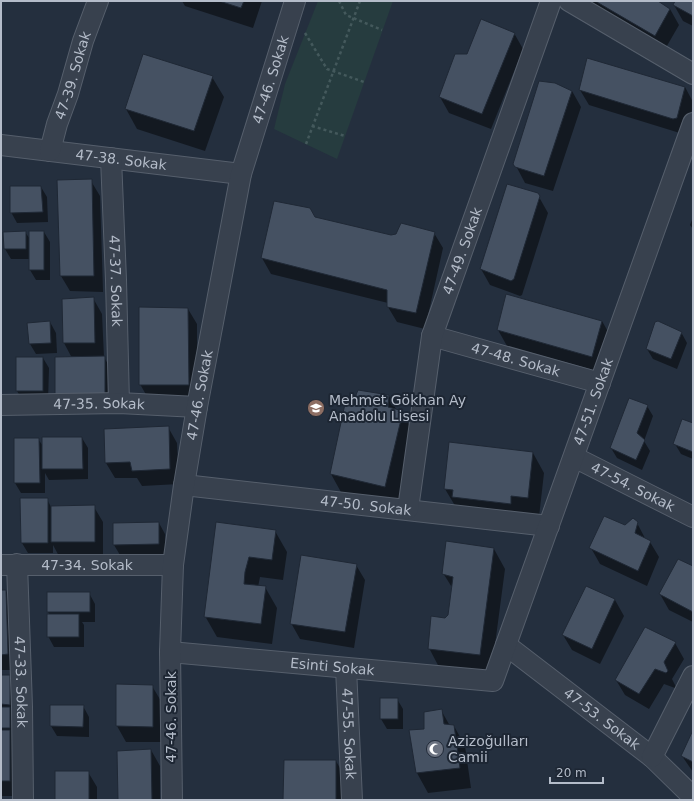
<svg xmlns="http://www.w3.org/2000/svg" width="694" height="801" font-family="'DejaVu Sans',sans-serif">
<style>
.green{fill:#263c3f}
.shadow{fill:#0007}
.building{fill:#455162;stroke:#1f2835}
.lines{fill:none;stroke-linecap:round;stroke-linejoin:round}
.street-casing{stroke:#565f6c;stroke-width:22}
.path{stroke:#44595c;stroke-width:2.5;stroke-dasharray:3 3;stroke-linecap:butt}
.street{stroke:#38414e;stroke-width:20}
.labels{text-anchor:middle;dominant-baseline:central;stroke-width:4;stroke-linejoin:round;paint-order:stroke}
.street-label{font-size:14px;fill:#b4bcc9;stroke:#1d2633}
.poi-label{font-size:14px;fill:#b4bcc9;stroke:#1d2633;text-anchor:start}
</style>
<rect width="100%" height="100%" fill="#242f3e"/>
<polygon class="green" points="318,1 393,1 337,159 274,129 285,84"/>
<g class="shadow">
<polygon points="182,1 262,1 253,28 185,6"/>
<polygon points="584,1 656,1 670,9 679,25 664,51"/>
<polygon points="676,1 693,1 693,26 683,21 674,5"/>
<polygon points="514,33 523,49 491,129 449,113 440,97"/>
<polygon points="212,77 224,97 205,151 137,129 126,109"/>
<polygon points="685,87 693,102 693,106 686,133 683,134 589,105 580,90"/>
<polygon points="572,91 581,107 553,191 525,183 515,164"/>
<polygon points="91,181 100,196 103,292 70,291 61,276"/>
<polygon points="41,187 47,197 48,222 17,223 11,212"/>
<polygon points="539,197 548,213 522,295 520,296 490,285 481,269"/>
<polygon points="693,217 693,229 690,225"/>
<polygon points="314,218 391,236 434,233 443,248 425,329 397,322 388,307 388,303 271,274 262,258"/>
<polygon points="25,232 30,239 44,232 50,242 50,280 36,280 30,270 30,259 11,259 5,249"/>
<polygon points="93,298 102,314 104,357 113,373 113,410 72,358 64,343 63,300"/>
<polygon points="188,309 197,324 197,400 149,400 140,384"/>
<polygon points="602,321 611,337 601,372 507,346 498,330"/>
<polygon points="50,322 56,333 57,353 36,354 30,344"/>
<polygon points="681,332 687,343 677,369 653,359 647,349"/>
<polygon points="43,358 49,368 48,402 23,401 17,391"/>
<polygon points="389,396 397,411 402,412 414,433 397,507 342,494 331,474 355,401"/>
<polygon points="647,406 653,416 644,441 650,451 642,470 617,458 611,448"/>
<polygon points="693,424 693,459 681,454 675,444"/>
<polygon points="168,427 177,443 179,484 142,486 137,478 115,478 106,463"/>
<polygon points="82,438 88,448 88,479 49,480 45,473 45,493 21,493 15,483 38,439 43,446"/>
<polygon points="533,453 544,473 539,517 457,509 445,489"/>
<polygon points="21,499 47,499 51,507 94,507 103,522 103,557 60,558 53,545 53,553 28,553 22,543"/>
<polygon points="159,523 165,534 165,554 120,555 114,545"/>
<polygon points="217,523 275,531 287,552 283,580 260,577 258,587 265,587 277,608 272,644 217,637 205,616"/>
<polygon points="637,523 646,540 650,542 659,557 647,586 600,564 591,548 625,526"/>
<polygon points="494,549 505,569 491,675 440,669 429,648 445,619 449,615 453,589 443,573"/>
<polygon points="356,565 365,580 354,648 300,639 291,623"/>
<polygon points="693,568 693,622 669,610 660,594"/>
<polygon points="586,587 615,600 624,616 600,664 572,650 563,635"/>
<polygon points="1,591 6,591 15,607 16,670 1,670"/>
<polygon points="89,593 95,604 95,622 82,622 84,625 84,647 54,647 48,636 50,615 48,612"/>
<polygon points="675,643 684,659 672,679 676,687 675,688 664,684 649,709 625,695 616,680"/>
<polygon points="1,676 9,676 18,692 19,796 1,796"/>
<polygon points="152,686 161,701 161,742 126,742 117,726"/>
<polygon points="397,699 403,709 403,729 387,729 381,719"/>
<polygon points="83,706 89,717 89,737 57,736 51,726"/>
<polygon points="441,710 450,726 454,726 465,746 471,788 428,793 417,773 425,730"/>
<polygon points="693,732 693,772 682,756"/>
<polygon points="151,750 160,766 160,800 119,800"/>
<polygon points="336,761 345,777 344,800 284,800"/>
<polygon points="88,772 97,787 97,800 56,800"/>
</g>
<g class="building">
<polygon points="219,1 244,1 241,8"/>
<polygon points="595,1 658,1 670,9 655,36"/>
<polygon points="675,1 693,1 693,16 673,5"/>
<polygon points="481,19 515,33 482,114 439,97 455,54 467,54"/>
<polygon points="143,54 213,76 194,131 125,109"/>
<polygon points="587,58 685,87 677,118 673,119 579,90"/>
<polygon points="539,81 555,83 572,91 544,176 515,167 513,164"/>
<polygon points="92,179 94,276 60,276 57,180"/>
<polygon points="507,184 538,193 540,196 514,279 511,281 480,269"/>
<polygon points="10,186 41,186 43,212 10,213"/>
<polygon points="274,201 310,208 315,217 391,235 396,234 401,223 435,232 416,313 387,307 387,290 261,258"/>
<polygon points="26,231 26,249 4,249 3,232"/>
<rect x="29" y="231" width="15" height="39"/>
<polygon points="506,294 602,321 592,357 497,330"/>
<polygon points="94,297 95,343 63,343 62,299"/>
<polygon points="139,307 188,308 189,385 139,385"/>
<polygon points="50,321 51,343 29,344 27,323"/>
<polygon points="658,321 682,332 671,359 646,349 655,322"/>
<polygon points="105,356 105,395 55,395 55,357"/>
<rect x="16" y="357" width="27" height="34"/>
<polygon points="358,390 389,395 388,407 403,411 385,487 330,474 346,399 354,400"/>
<polygon points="629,398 648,405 637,433 645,440 636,460 610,448"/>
<polygon points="682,419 693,423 693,452 673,444"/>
<polygon points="169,426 170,469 132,471 130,462 105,463 104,429"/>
<polygon points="42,437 82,437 83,469 42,469"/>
<polygon points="14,438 39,438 40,483 14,483"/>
<polygon points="449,442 533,452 528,498 511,496 511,504 452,497 453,490 444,489"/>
<polygon points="20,498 48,498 48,543 21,543"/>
<polygon points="95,505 95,542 51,542 51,506"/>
<polygon points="604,516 625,525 633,518 638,522 635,533 651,541 638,571 589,548"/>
<polygon points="159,522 159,544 113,545 113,523"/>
<polygon points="216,522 276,530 272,560 249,557 245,572 244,584 266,586 261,624 204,617"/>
<polygon points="446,541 494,548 480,655 428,649 431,616 445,618 448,615 453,577 442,574"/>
<polygon points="301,555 357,564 345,632 290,624"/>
<polygon points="678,559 693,566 693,612 659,594"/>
<polygon points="586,586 615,599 592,649 562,635"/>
<polygon points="1,590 6,590 8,654 1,655"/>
<rect x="47" y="592" width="43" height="20"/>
<rect x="47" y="614" width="32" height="23"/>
<polygon points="645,627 676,642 664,662 668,671 666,673 655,669 639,694 615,680"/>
<polygon points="1,675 10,675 10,705 1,704"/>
<polygon points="116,684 153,685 153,727 116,726"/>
<rect x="380" y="698" width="18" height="21"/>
<polygon points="50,705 84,705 83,727 50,726"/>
<rect x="1" y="707" width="9" height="21"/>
<polygon points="442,709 444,724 454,725 460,768 416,773 409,730 424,729 424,712"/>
<rect x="1" y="730" width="9" height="51"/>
<polygon points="693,730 693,762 681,756"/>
<polygon points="151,749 152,800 118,800 117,751"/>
<polygon points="284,760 336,760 336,800 283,800"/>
<rect x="55" y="771" width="34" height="29"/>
</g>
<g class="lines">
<g class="street-casing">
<g id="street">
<polyline points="569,1 693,74"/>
<path id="s1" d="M1,145L241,174"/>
<path id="s2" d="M50,151L57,124L68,94L83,41L98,1"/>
<path id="s3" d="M111,158L116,280L119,403"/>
<path id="s4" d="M432,336L600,383"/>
<path id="s5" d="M1,405L119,403L197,407"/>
<path id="s6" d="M574,457L693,517"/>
<path id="s7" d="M184,485L549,526"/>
<path id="s8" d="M408,509L432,336L551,1"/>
<path id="s9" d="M17,564L22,707L23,800"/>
<path id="s10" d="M1,565H173"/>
<path id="s11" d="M506,645L652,757L693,797"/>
<path id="s12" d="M170,652L493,681L693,123"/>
<path id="s13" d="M346,668L352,800"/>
<polyline points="652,757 693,676"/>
<path id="s14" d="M172,800L170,652L173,565L184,485L197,407L241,174L295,1"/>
</g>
</g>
<g class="path">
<polyline points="339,1 346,15 382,30"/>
<polyline points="305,33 327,69 364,82"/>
<polyline points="312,126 345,136"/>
<polyline points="306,144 360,1"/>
</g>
<use href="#street" class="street"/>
</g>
<defs>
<g id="school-disc" transform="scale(0.9)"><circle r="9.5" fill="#8d6e63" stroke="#1d2633"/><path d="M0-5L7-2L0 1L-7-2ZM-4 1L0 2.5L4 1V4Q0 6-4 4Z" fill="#fff"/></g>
<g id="mosque-disc" transform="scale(0.9)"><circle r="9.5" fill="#6b7280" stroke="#1d2633"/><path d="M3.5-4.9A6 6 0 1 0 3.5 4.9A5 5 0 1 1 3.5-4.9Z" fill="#fff"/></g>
</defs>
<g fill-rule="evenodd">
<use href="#school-disc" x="316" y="408"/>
<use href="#mosque-disc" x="435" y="749"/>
</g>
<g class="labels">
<g class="street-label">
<text stroke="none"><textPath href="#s2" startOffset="79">47-39. Sokak</textPath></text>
<text stroke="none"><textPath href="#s14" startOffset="731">47-46. Sokak</textPath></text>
<text stroke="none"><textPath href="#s1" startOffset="121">47-38. Sokak</textPath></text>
<text stroke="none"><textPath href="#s8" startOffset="265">47-49. Sokak</textPath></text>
<text stroke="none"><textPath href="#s3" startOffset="123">47-37. Sokak</textPath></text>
<text stroke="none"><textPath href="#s4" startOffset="87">47-48. Sokak</textPath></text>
<text stroke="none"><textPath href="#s14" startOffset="407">47-46. Sokak</textPath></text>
<text stroke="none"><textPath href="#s12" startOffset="621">47-51. Sokak</textPath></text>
<text stroke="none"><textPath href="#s5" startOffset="98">47-35. Sokak</textPath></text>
<text stroke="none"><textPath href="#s6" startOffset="66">47-54. Sokak</textPath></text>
<text stroke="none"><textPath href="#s7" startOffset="183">47-50. Sokak</textPath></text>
<text stroke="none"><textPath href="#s10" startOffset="86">47-34. Sokak</textPath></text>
<text stroke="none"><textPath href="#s12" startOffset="163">Esinti Sokak</textPath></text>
<text stroke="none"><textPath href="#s9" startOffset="118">47-33. Sokak</textPath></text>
<text transform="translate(171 717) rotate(-90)">47-46. Sokak</text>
<text stroke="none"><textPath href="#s11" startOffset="121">47-53. Sokak</textPath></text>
<text stroke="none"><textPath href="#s13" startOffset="66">47-55. Sokak</textPath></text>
</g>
<g class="poi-label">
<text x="329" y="400">Mehmet Gökhan Ay<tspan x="329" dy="16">Anadolu Lisesi</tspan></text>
<text x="448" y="741">Azizoğulları<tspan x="448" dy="16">Camii</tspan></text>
</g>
</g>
<rect width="694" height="801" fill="none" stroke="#b4bcc9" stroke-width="4"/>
<path d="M550 777v6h53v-6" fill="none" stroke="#b4bcc9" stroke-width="2"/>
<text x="556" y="777" font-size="12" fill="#b4bcc9" stroke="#1d2633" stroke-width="3" paint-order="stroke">20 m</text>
</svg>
